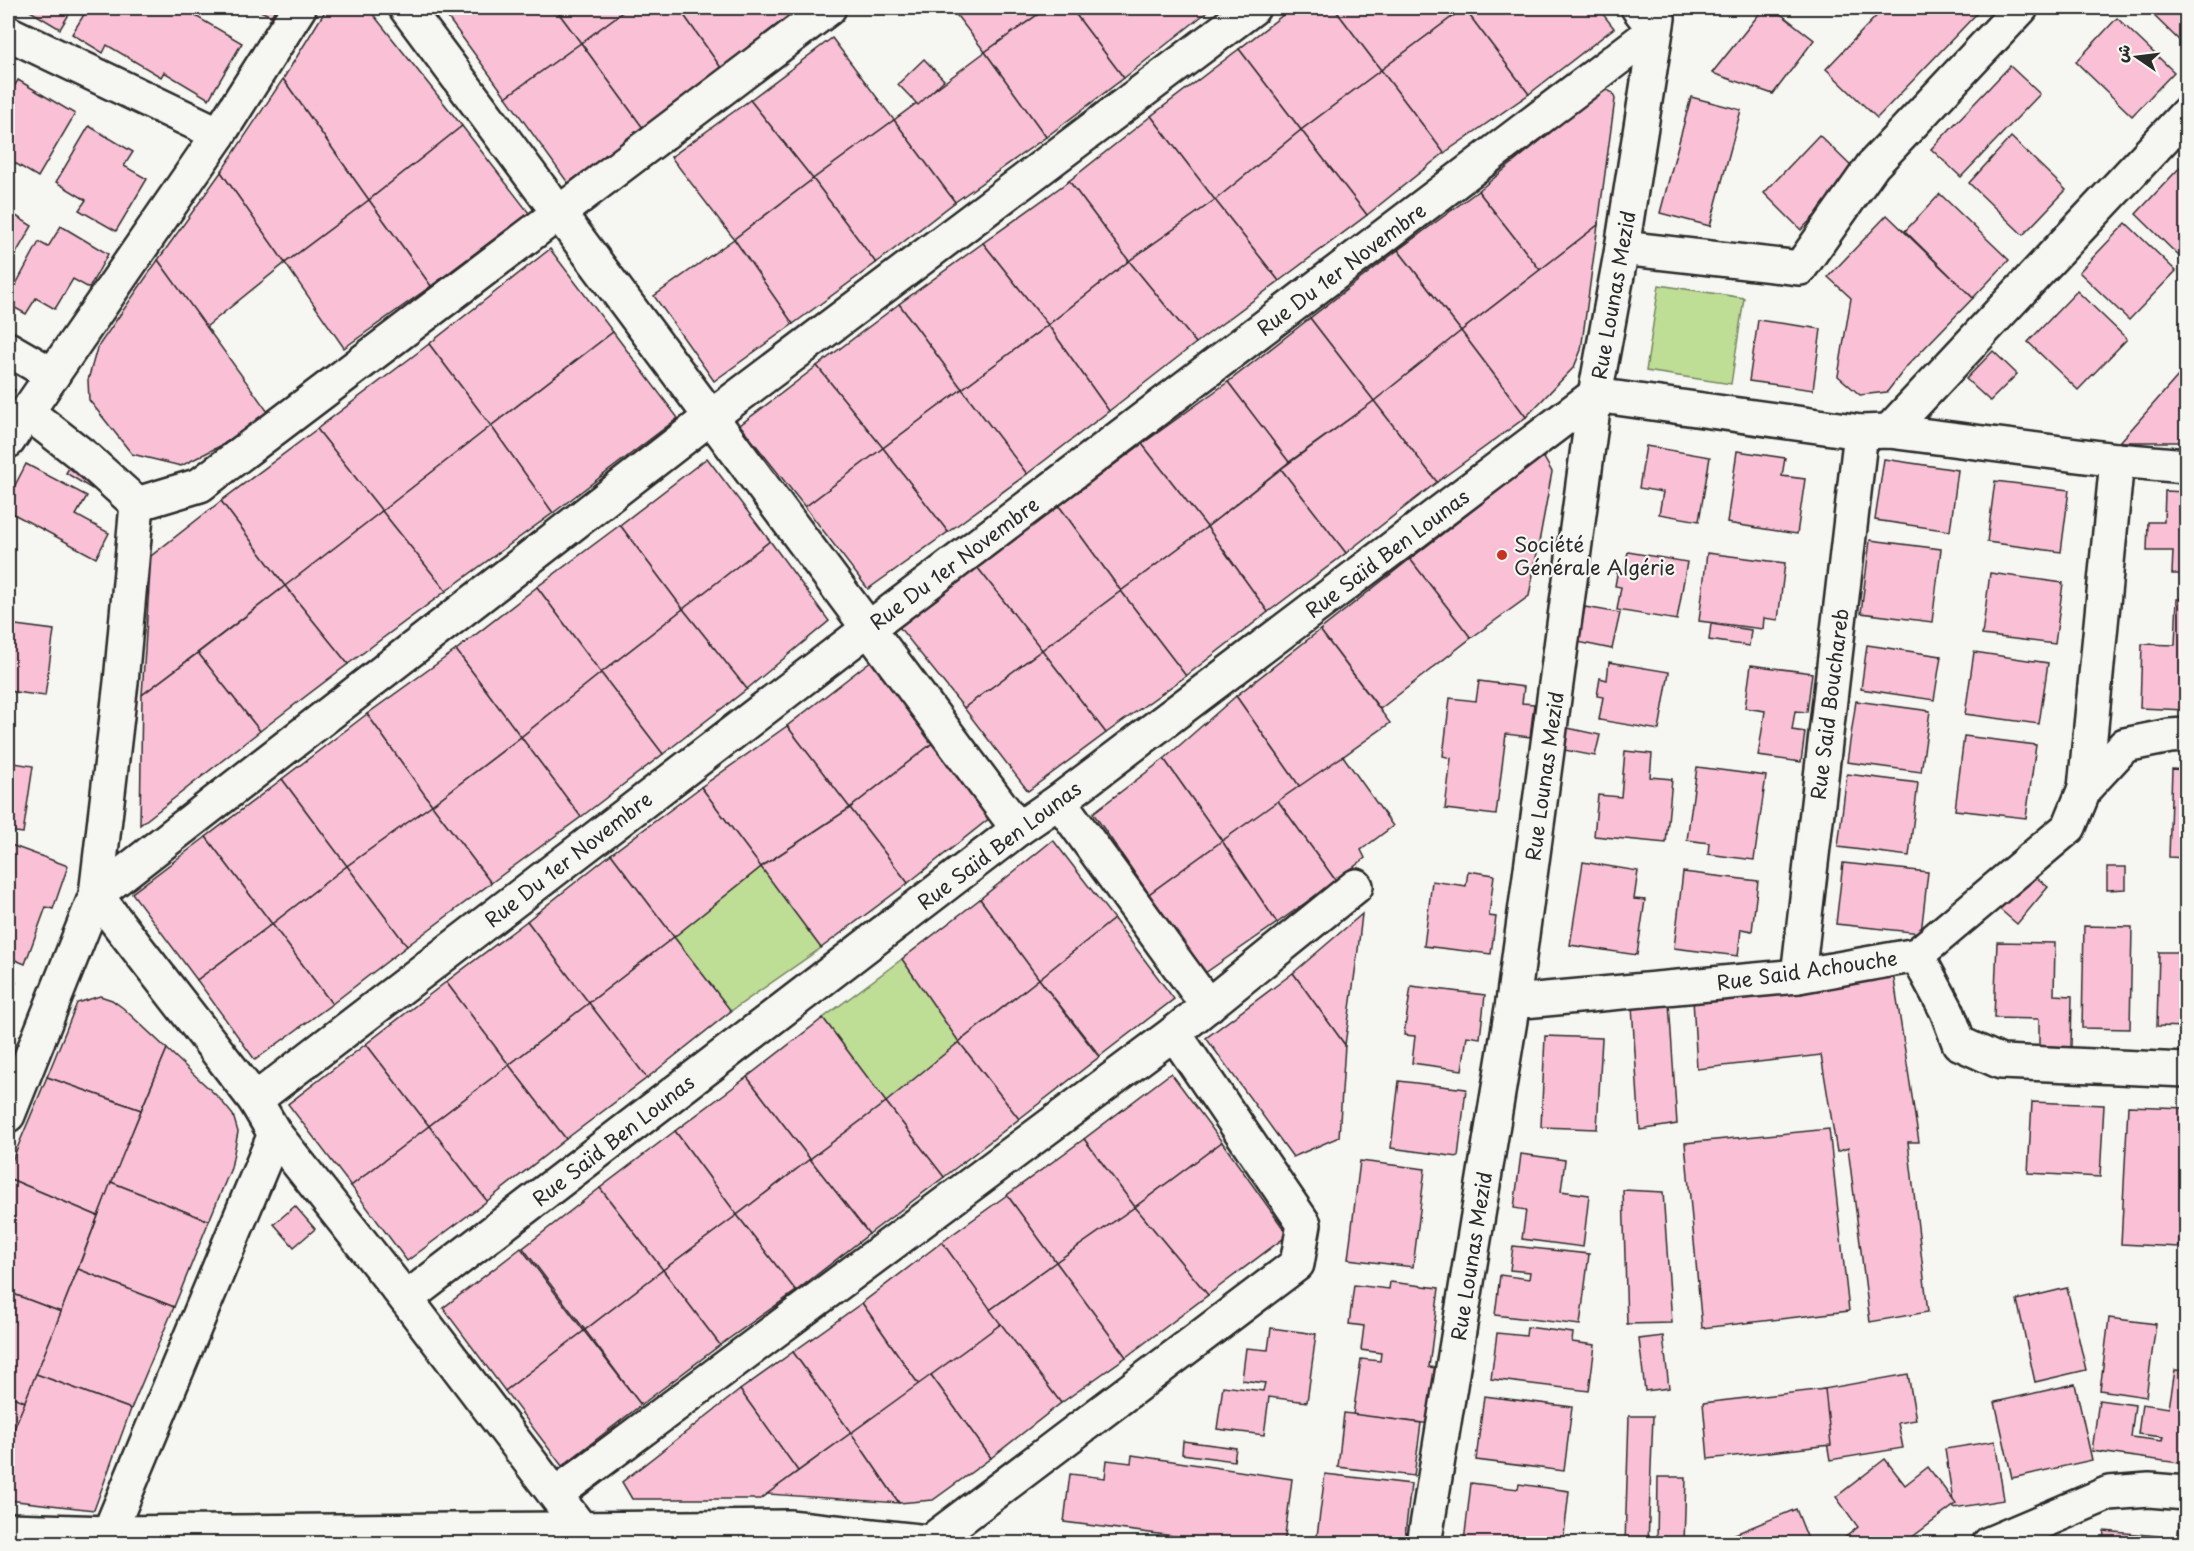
<svg xmlns="http://www.w3.org/2000/svg" width="2194" height="1551" font-family="'Playpen Sans','Playpen Sans Arabic',sans-serif">
<style>
.green{fill:#bedd95;stroke:#748460;stroke-width:1.5}
.building{fill:#fac1d6;stroke:#2b2b2b;stroke-width:1.5}
.lines{fill:none;stroke-linecap:round;stroke-linejoin:round}
.minor-casing{stroke:#2b2b2b;stroke-width:38}
.minor{stroke:#f6f6f2;stroke-width:33}
.poi-dot{fill:#c8321e;stroke:#f6f6f2;stroke-width:2}
.labels{text-anchor:middle;dominant-baseline:central;stroke-width:4.5;stroke-linejoin:round;paint-order:stroke}
.street-label{font-size:20px;fill:#2b2b2b;stroke:#f6f6f2}
.poi-label{font-size:20px;fill:#2b2b2b;stroke:#f6f6f2;text-anchor:start}
</style>
<rect width="100%" height="100%" fill="#f6f6f2"/>
<filter id="ink" filterUnits="userSpaceOnUse"><feTurbulence type="fractalNoise" baseFrequency=".0167" numOctaves="2"/><feDisplacementMap in="SourceGraphic" scale="12" xChannelSelector="R" yChannelSelector="G"/><feConvolveMatrix kernelMatrix="1 2 1 2 8 2 1 2 1" color-interpolation-filters="sRGB"/></filter>
<g filter="url(#ink)">
<g class="green">
<polygon points="1659,285 1744,298 1731,384 1646,371"/>
<polygon points="761,867 821,948 731,1011 674,937"/>
<polygon points="902,959 959,1042 886,1102 823,1018"/>
</g>
<g class="building">
<polygon points="25,8 73,8 60,29"/>
<polygon points="88,8 202,8 197,17 242,43 209,99 164,72 161,77 107,45 103,53 72,34"/>
<polygon points="254,8 276,8 271,16"/>
<polygon points="327,8 368,8 462,126 369,200 283,79"/>
<polygon points="449,8 555,8 581,43 506,97 443,11"/>
<polygon points="555,8 628,8 581,43"/>
<polygon points="628,8 679,8 722,69 643,128 581,43"/>
<polygon points="679,8 798,8 722,69"/>
<polygon points="951,8 1047,8 985,52"/>
<polygon points="1047,8 1071,8 1124,78 1046,137 985,52"/>
<polygon points="1071,8 1203,8 1207,12 1124,78"/>
<polygon points="1292,8 1334,8 1381,70 1301,130 1239,49"/>
<polygon points="1334,8 1464,8 1381,70"/>
<polygon points="1464,8 1529,94 1444,153 1381,70"/>
<polygon points="1473,8 1598,8 1614,28 1529,94 1467,12"/>
<polygon points="1764,8 1773,8 1814,40 1773,94 1712,73"/>
<polygon points="1884,8 1982,8 1877,118 1826,69"/>
<polygon points="2146,8 2186,8 2186,47"/>
<polygon points="2117,18 2174,72 2132,116 2076,62"/>
<polygon points="832,38 894,120 813,179 750,100"/>
<polygon points="581,43 643,128 568,183 506,97"/>
<polygon points="1239,49 1301,130 1215,200 1151,116"/>
<polygon points="985,52 1046,137 955,202 894,120"/>
<polygon points="924,59 944,80 918,105 898,84"/>
<polygon points="2010,66 2040,94 1961,177 1931,149"/>
<polygon points="1381,70 1444,153 1367,215 1301,130"/>
<polygon points="283,79 369,200 285,263 221,172"/>
<polygon points="18,80 75,114 38,177 8,159 8,97"/>
<polygon points="1607,90 1613,93 1615,99 1598,225 1540,270 1478,191 1599,93"/>
<polygon points="1691,97 1741,110 1710,226 1660,213"/>
<polygon points="750,100 813,179 734,239 671,157"/>
<polygon points="1151,116 1215,200 1129,261 1069,181"/>
<polygon points="894,120 955,202 876,263 813,179"/>
<polygon points="89,126 133,152 124,166 147,179 116,231 79,210 86,200 56,182"/>
<polygon points="462,126 529,213 431,286 369,200"/>
<polygon points="1301,130 1367,215 1279,281 1215,200"/>
<polygon points="1819,135 1857,172 1801,230 1764,193"/>
<polygon points="2011,137 2066,190 2023,235 1969,183"/>
<polygon points="2186,161 2186,263 2136,214"/>
<polygon points="221,172 285,263 206,327 158,260"/>
<polygon points="813,179 876,263 793,324 734,239"/>
<polygon points="1069,181 1129,261 1048,325 983,243"/>
<polygon points="1478,191 1540,270 1461,331 1398,250"/>
<polygon points="1940,194 2009,260 1973,298 1905,231"/>
<polygon points="369,200 431,286 344,348 285,263"/>
<polygon points="1215,200 1279,281 1196,343 1129,261"/>
<polygon points="8,211 32,226 8,267"/>
<polygon points="1887,215 1973,298 1907,366 1887,392 1860,395 1838,376 1851,298 1828,277"/>
<polygon points="2126,223 2176,271 2129,320 2079,272"/>
<polygon points="1598,225 1581,350 1574,367 1526,417 1461,331"/>
<polygon points="61,226 108,254 89,288 73,279 55,309 36,298 26,314 8,304 8,299 39,242 48,247"/>
<polygon points="734,239 793,324 714,381 654,296"/>
<polygon points="983,243 1048,325 962,389 899,304"/>
<polygon points="550,249 613,332 491,426 429,344"/>
<polygon points="1398,250 1461,331 1374,401 1310,318"/>
<polygon points="158,260 268,412 222,445 181,466 132,454 89,400 88,380 97,348"/>
<polygon points="1129,261 1196,343 1109,411 1048,325"/>
<polygon points="2077,291 2127,339 2078,390 2028,342"/>
<polygon points="899,304 962,389 883,448 817,366"/>
<polygon points="1310,318 1374,401 1289,462 1228,382"/>
<polygon points="1758,320 1821,329 1813,390 1749,381"/>
<polygon points="1048,325 1109,411 1027,474 962,389"/>
<polygon points="1461,331 1526,417 1437,482 1374,401"/>
<polygon points="613,332 678,418 553,513 491,426"/>
<polygon points="429,344 491,426 382,511 317,429"/>
<polygon points="1993,351 2017,374 1990,401 1966,379"/>
<polygon points="817,366 883,448 805,507 740,425"/>
<polygon points="2186,367 2186,442 2120,442"/>
<polygon points="1228,382 1289,462 1207,527 1142,444"/>
<polygon points="8,385 15,390 8,403"/>
<polygon points="962,389 1027,474 948,532 883,448"/>
<polygon points="1374,401 1437,482 1346,553 1281,469"/>
<polygon points="491,426 553,513 446,591 382,511"/>
<polygon points="317,429 382,511 285,586 221,501"/>
<polygon points="1142,444 1207,527 1121,591 1059,506"/>
<polygon points="1646,446 1710,457 1699,521 1659,514 1663,492 1639,488"/>
<polygon points="883,448 948,532 868,589 805,507"/>
<polygon points="1737,451 1785,458 1782,476 1805,479 1797,534 1727,523"/>
<polygon points="1543,456 1552,472 1529,596 1471,638 1410,559"/>
<polygon points="707,458 770,541 683,609 620,525"/>
<polygon points="1884,459 1958,470 1950,531 1875,520"/>
<polygon points="73,461 99,476 92,489 66,473"/>
<polygon points="26,464 87,496 76,515 109,533 96,558 8,511 8,499"/>
<polygon points="1281,469 1346,553 1268,612 1207,527"/>
<polygon points="1995,481 2069,490 2061,552 1987,542"/>
<polygon points="2165,491 2186,492 2186,574 2172,574 2173,551 2147,551 2148,522 2164,522"/>
<polygon points="221,501 285,586 142,695 151,556"/>
<polygon points="1059,506 1121,591 1042,650 977,567"/>
<polygon points="382,511 446,591 348,664 285,586"/>
<polygon points="620,525 683,609 601,673 537,587"/>
<polygon points="1207,527 1268,612 1186,676 1121,591"/>
<polygon points="1870,540 1941,549 1932,622 1861,613"/>
<polygon points="770,541 829,621 747,689 683,609"/>
<polygon points="1628,552 1687,562 1677,620 1617,610 1621,587 1615,586 1618,569 1624,570"/>
<polygon points="1707,553 1785,563 1778,620 1764,618 1763,629 1699,621"/>
<polygon points="1410,559 1471,638 1380,709 1320,630"/>
<polygon points="977,567 1042,650 964,708 899,627"/>
<polygon points="1990,573 2063,583 2055,644 1982,635"/>
<polygon points="285,586 348,664 260,731 198,653"/>
<polygon points="537,587 601,673 521,737 456,650"/>
<polygon points="1121,591 1186,676 1106,733 1042,650"/>
<polygon points="2177,599 2186,599 2186,710 2140,708 2142,644 2175,645"/>
<polygon points="1585,607 1620,613 1612,649 1578,642"/>
<polygon points="683,609 747,689 663,754 601,673"/>
<polygon points="8,624 54,630 45,696 8,691"/>
<polygon points="1711,624 1751,630 1749,646 1709,640"/>
<polygon points="1320,630 1390,723 1300,787 1236,696"/>
<polygon points="1867,645 1941,656 1934,700 1861,689"/>
<polygon points="456,650 521,737 432,805 367,714"/>
<polygon points="1042,650 1106,733 1028,791 964,708"/>
<polygon points="1974,652 2048,663 2039,724 1965,714"/>
<polygon points="198,653 260,731 140,825 142,695"/>
<polygon points="872,660 934,742 850,808 787,726"/>
<polygon points="1609,662 1669,672 1659,730 1599,720 1603,697 1597,696 1600,678 1607,680"/>
<polygon points="1751,665 1812,673 1807,712 1795,711 1792,730 1805,732 1801,762 1758,756 1765,711 1745,708"/>
<polygon points="601,673 663,754 581,817 521,737"/>
<polygon points="1479,681 1524,687 1522,703 1534,704 1530,737 1506,734 1496,815 1445,809 1451,758 1443,756 1450,698 1476,701"/>
<polygon points="1236,696 1300,787 1222,841 1164,759"/>
<polygon points="1856,701 1930,711 1921,772 1847,762"/>
<polygon points="367,714 432,805 347,866 282,779"/>
<polygon points="787,726 850,808 761,867 701,787"/>
<polygon points="1563,727 1600,735 1595,756 1559,749"/>
<polygon points="1964,736 2036,745 2026,818 1955,810"/>
<polygon points="521,737 581,817 491,883 432,805"/>
<polygon points="934,742 991,817 908,883 850,808"/>
<polygon points="1625,751 1652,754 1650,777 1672,779 1666,843 1594,836 1598,795 1621,797"/>
<polygon points="1343,756 1393,826 1361,850 1365,858 1336,881 1278,801"/>
<polygon points="1164,759 1222,841 1149,894 1093,813"/>
<polygon points="8,762 33,766 23,833 8,831"/>
<polygon points="1697,767 1766,776 1754,860 1708,854 1709,843 1687,840"/>
<polygon points="2172,769 2186,770 2186,858 2169,857"/>
<polygon points="1847,774 1918,783 1909,856 1838,847"/>
<polygon points="282,779 347,866 272,924 206,837"/>
<polygon points="701,787 761,867 674,937 611,854"/>
<polygon points="1278,801 1336,881 1277,923 1222,841"/>
<polygon points="432,805 491,883 407,946 347,866"/>
<polygon points="850,808 908,883 821,948 761,867"/>
<polygon points="206,837 272,924 197,980 132,893"/>
<polygon points="1053,840 1114,919 1039,979 980,899"/>
<polygon points="1222,841 1277,923 1205,973 1149,894"/>
<polygon points="8,844 68,866 53,909 46,907 25,964 8,957"/>
<polygon points="611,854 674,937 589,1003 527,921"/>
<polygon points="1583,862 1638,871 1634,899 1645,900 1637,955 1570,945"/>
<polygon points="1843,863 1928,872 1921,933 1836,924"/>
<polygon points="347,866 407,946 332,1004 272,924"/>
<polygon points="2107,867 2126,867 2126,889 2107,890"/>
<polygon points="2026,869 2048,887 2017,924 1996,906"/>
<polygon points="1468,871 1494,875 1489,916 1496,917 1491,954 1424,946 1432,881 1466,886"/>
<polygon points="1683,872 1758,881 1752,931 1741,929 1738,956 1674,948"/>
<polygon points="980,899 1039,979 959,1042 902,959"/>
<polygon points="1362,914 1358,950 1345,1045 1293,973"/>
<polygon points="1114,919 1174,999 1100,1056 1039,979"/>
<polygon points="527,921 589,1003 509,1065 446,982"/>
<polygon points="272,924 332,1004 255,1060 197,980"/>
<polygon points="2084,926 2132,927 2130,1029 2082,1028"/>
<polygon points="674,937 731,1011 647,1078 589,1003"/>
<polygon points="1997,942 2055,943 2054,995 2072,996 2071,1047 2039,1046 2039,1019 1994,1018"/>
<polygon points="2159,952 2186,952 2186,1027 2157,1026"/>
<polygon points="1293,973 1345,1045 1339,1137 1293,1157 1206,1038"/>
<polygon points="1893,973 1919,1142 1908,1142 1928,1312 1870,1322 1848,1148 1837,1152 1821,1055 1697,1069 1693,999"/>
<polygon points="8,978 16,982 8,1004"/>
<polygon points="1039,979 1099,1057 1019,1119 959,1042"/>
<polygon points="446,982 509,1065 429,1126 366,1044"/>
<polygon points="1411,986 1485,995 1480,1038 1467,1036 1462,1070 1412,1063 1415,1036 1404,1035"/>
<polygon points="100,996 112,1000 123,1008 167,1049 141,1110 47,1077 77,1003"/>
<polygon points="1669,1002 1677,1124 1640,1130 1632,1006"/>
<polygon points="589,1003 647,1078 566,1139 509,1065"/>
<polygon points="823,1018 886,1102 810,1159 747,1077"/>
<polygon points="1545,1036 1602,1038 1597,1129 1541,1127"/>
<polygon points="959,1042 1019,1119 944,1177 886,1102"/>
<polygon points="366,1044 429,1126 351,1186 288,1104"/>
<polygon points="167,1049 219,1098 233,1115 238,1132 231,1168 209,1221 111,1182"/>
<polygon points="509,1065 566,1139 487,1201 429,1126"/>
<polygon points="1171,1073 1222,1142 1135,1207 1084,1139"/>
<polygon points="47,1077 141,1110 98,1216 8,1178 8,1170"/>
<polygon points="747,1077 810,1159 737,1215 675,1131"/>
<polygon points="1399,1081 1466,1089 1458,1157 1391,1148"/>
<polygon points="886,1102 944,1177 869,1234 810,1159"/>
<polygon points="2032,1102 2104,1105 2100,1177 2028,1173"/>
<polygon points="2128,1106 2186,1108 2179,1247 2121,1244"/>
<polygon points="429,1126 487,1201 407,1261 351,1186"/>
<polygon points="1829,1129 1849,1311 1702,1328 1685,1143"/>
<polygon points="675,1131 737,1215 663,1270 600,1188"/>
<polygon points="1084,1139 1135,1207 1056,1262 1007,1195"/>
<polygon points="1222,1142 1288,1235 1208,1295 1135,1207"/>
<polygon points="1521,1154 1565,1160 1561,1191 1589,1195 1583,1247 1522,1239 1526,1210 1514,1208"/>
<polygon points="810,1159 869,1234 796,1291 737,1215"/>
<polygon points="1360,1161 1425,1169 1413,1267 1348,1259"/>
<polygon points="8,1178 98,1216 61,1312 8,1292"/>
<polygon points="111,1182 209,1221 174,1307 78,1269"/>
<polygon points="600,1188 663,1270 585,1330 523,1248"/>
<polygon points="1623,1190 1663,1192 1672,1323 1627,1324"/>
<polygon points="1007,1195 1056,1262 990,1310 942,1242"/>
<polygon points="295,1206 315,1229 294,1247 274,1224"/>
<polygon points="1135,1207 1208,1295 1126,1357 1056,1262"/>
<polygon points="737,1215 796,1291 720,1345 663,1270"/>
<polygon points="942,1242 1001,1324 919,1385 862,1303"/>
<polygon points="1513,1246 1589,1254 1580,1325 1495,1315 1500,1275 1529,1279 1530,1272 1510,1270"/>
<polygon points="521,1248 584,1331 505,1391 443,1308"/>
<polygon points="1056,1262 1126,1357 1061,1403 990,1310"/>
<polygon points="78,1269 174,1307 131,1409 36,1374"/>
<polygon points="663,1270 720,1345 641,1405 585,1330"/>
<polygon points="1390,1282 1439,1288 1429,1367 1439,1368 1432,1424 1353,1415 1361,1359 1380,1361 1381,1353 1361,1350 1364,1326 1349,1324 1354,1285 1389,1289"/>
<polygon points="2067,1288 2086,1370 2035,1382 2017,1300"/>
<polygon points="8,1292 61,1312 25,1402 8,1395"/>
<polygon points="862,1303 919,1385 851,1433 793,1352"/>
<polygon points="2109,1318 2156,1324 2146,1397 2100,1390"/>
<polygon points="1001,1324 1061,1403 991,1458 931,1375"/>
<polygon points="1527,1327 1573,1333 1572,1342 1595,1345 1589,1391 1491,1379 1497,1333 1526,1336"/>
<polygon points="1271,1328 1316,1334 1307,1402 1269,1397 1264,1435 1217,1429 1223,1386 1263,1391 1265,1383 1242,1380 1246,1348 1268,1350"/>
<polygon points="584,1331 641,1405 562,1466 505,1391"/>
<polygon points="1663,1336 1669,1388 1645,1391 1639,1339"/>
<polygon points="793,1352 851,1433 798,1471 740,1390"/>
<polygon points="2175,1370 2186,1371 2186,1464 2092,1451 2099,1400 2135,1405 2131,1437 2162,1441 2163,1437 2138,1434 2142,1404 2169,1408"/>
<polygon points="36,1374 131,1409 94,1510 8,1500 8,1443"/>
<polygon points="1908,1374 1916,1420 1898,1423 1903,1448 1830,1460 1818,1390"/>
<polygon points="931,1375 991,1458 933,1500 899,1503 851,1433"/>
<polygon points="2075,1384 2092,1460 2012,1478 1995,1402"/>
<polygon points="1825,1389 1831,1445 1708,1459 1703,1403"/>
<polygon points="740,1390 798,1471 761,1499 632,1499 622,1482"/>
<polygon points="8,1395 25,1402 8,1443"/>
<polygon points="1484,1396 1572,1407 1564,1471 1476,1460"/>
<polygon points="1344,1413 1421,1423 1414,1476 1338,1467"/>
<polygon points="1629,1416 1653,1416 1648,1544 1625,1544"/>
<polygon points="851,1433 899,1503 767,1494"/>
<polygon points="1183,1441 1236,1448 1234,1461 1182,1454"/>
<polygon points="1995,1441 2004,1500 1954,1508 1945,1449"/>
<polygon points="1132,1455 1292,1479 1284,1544 1180,1544 1181,1537 1064,1522 1070,1474 1105,1478 1107,1460 1131,1463"/>
<polygon points="1885,1459 1905,1485 1928,1467 1956,1504 1903,1544 1847,1544 1843,1539 1858,1527 1836,1497"/>
<polygon points="1325,1474 1411,1484 1404,1544 1316,1544"/>
<polygon points="1658,1477 1686,1477 1684,1544 1657,1544"/>
<polygon points="1471,1483 1518,1489 1519,1484 1569,1491 1563,1544 1464,1542"/>
<polygon points="1796,1509 1810,1544 1713,1544 1713,1543"/>
<polygon points="2180,1512 2186,1513 2186,1544 2177,1544"/>
<polygon points="2104,1531 2157,1536 2156,1544 2103,1544"/>
</g>
<g class="lines">
<g class="minor-casing">
<g id="minor">
<polyline points="299,8 219,134 27,412 86,458 137,504 200,485 829,8"/>
<polyline points="406,8 1018,829"/>
<polyline points="8,33 219,134"/>
<polyline points="1622,248 1800,268 1873,165 2021,8"/>
<polyline points="8,349 53,375"/>
<polyline points="1889,431 2186,114"/>
<polyline points="8,441 27,412"/>
<polyline points="137,504 121,682 96,895 255,1100 275,1134 406,1299 582,1530"/>
<polyline points="2085,788 2125,745 2170,736 2186,735"/>
<polyline points="1059,801 1208,1006"/>
<polyline points="1917,955 2069,827 2085,788 2117,460"/>
<polyline points="1798,976 1861,432"/>
<polyline points="1513,1002 1798,976 1917,955 1947,1011 1959,1043 2001,1062 2186,1070"/>
<polyline points="255,1100 869,628 1655,30 1638,8"/>
<polyline points="8,1115 96,895 712,416 1253,8"/>
<polyline points="406,1299 1018,829 1059,801 1595,395 1861,432 1889,431 2117,460 2186,466"/>
<polyline points="556,1494 1174,1033 1356,886"/>
<polyline points="8,1530 109,1533 789,1527 946,1544"/>
<polyline points="109,1533 275,1134"/>
<polyline points="931,1541 1297,1264 1304,1224 1174,1033"/>
<polyline points="1424,1544 1513,1002 1595,395 1622,248 1658,18"/>
<polyline points="1989,1544 2109,1493 2149,1490 2186,1493"/>
</g>
</g>
<use href="#minor" class="minor"/>
</g>
</g>
<circle class="poi-dot" cx="1502" cy="555" r="6"/>
<g class="labels">
<g class="street-label">
<text transform="translate(1341 269) rotate(-37)">Rue Du 1er Novembre</text>
<text transform="translate(1613 295) rotate(-80)">Rue Lounas Mezid</text>
<text transform="translate(1387 553) rotate(-37)">Rue Saïd Ben Lounas</text>
<text transform="translate(954 563) rotate(-37)">Rue Du 1er Novembre</text>
<text transform="translate(1829 704) rotate(-83)">Rue Said Bouchareb</text>
<text transform="translate(1544 776) rotate(-82)">Rue Lounas Mezid</text>
<text transform="translate(999 845) rotate(-37)">Rue Saïd Ben Lounas</text>
<text transform="translate(568 859) rotate(-38)">Rue Du 1er Novembre</text>
<text transform="translate(1807 970) rotate(-8)">Rue Said Achouche</text>
<text transform="translate(613 1140) rotate(-38)">Rue Saïd Ben Lounas</text>
<text transform="translate(1471 1256) rotate(-81)">Rue Lounas Mezid</text>
</g>
<g class="poi-label">
<text x="1514" y="544">Société<tspan x="1514" dy="23">Générale Algérie</tspan></text>
</g>
</g>
<rect width="2194" height="1551" fill="none" stroke="#f6f6f2" stroke-width="30"/>
<rect x="15" y="15" width="2164" height="1521" fill="none" stroke="#2b2b2b" stroke-width="2" filter="url(#ink)"/>
<g transform="translate(2137 57) rotate(284)" stroke="#f6f6f2" stroke-width="4.5" paint-order="stroke">
<path d="M0-4.5L10 22L0 15L-10 22Z" fill="#2b2b2b"/>
<text y="-9" font-size="16" font-weight="bold" text-anchor="middle" fill="#2b2b2b">ش</text>
</g>
</svg>
